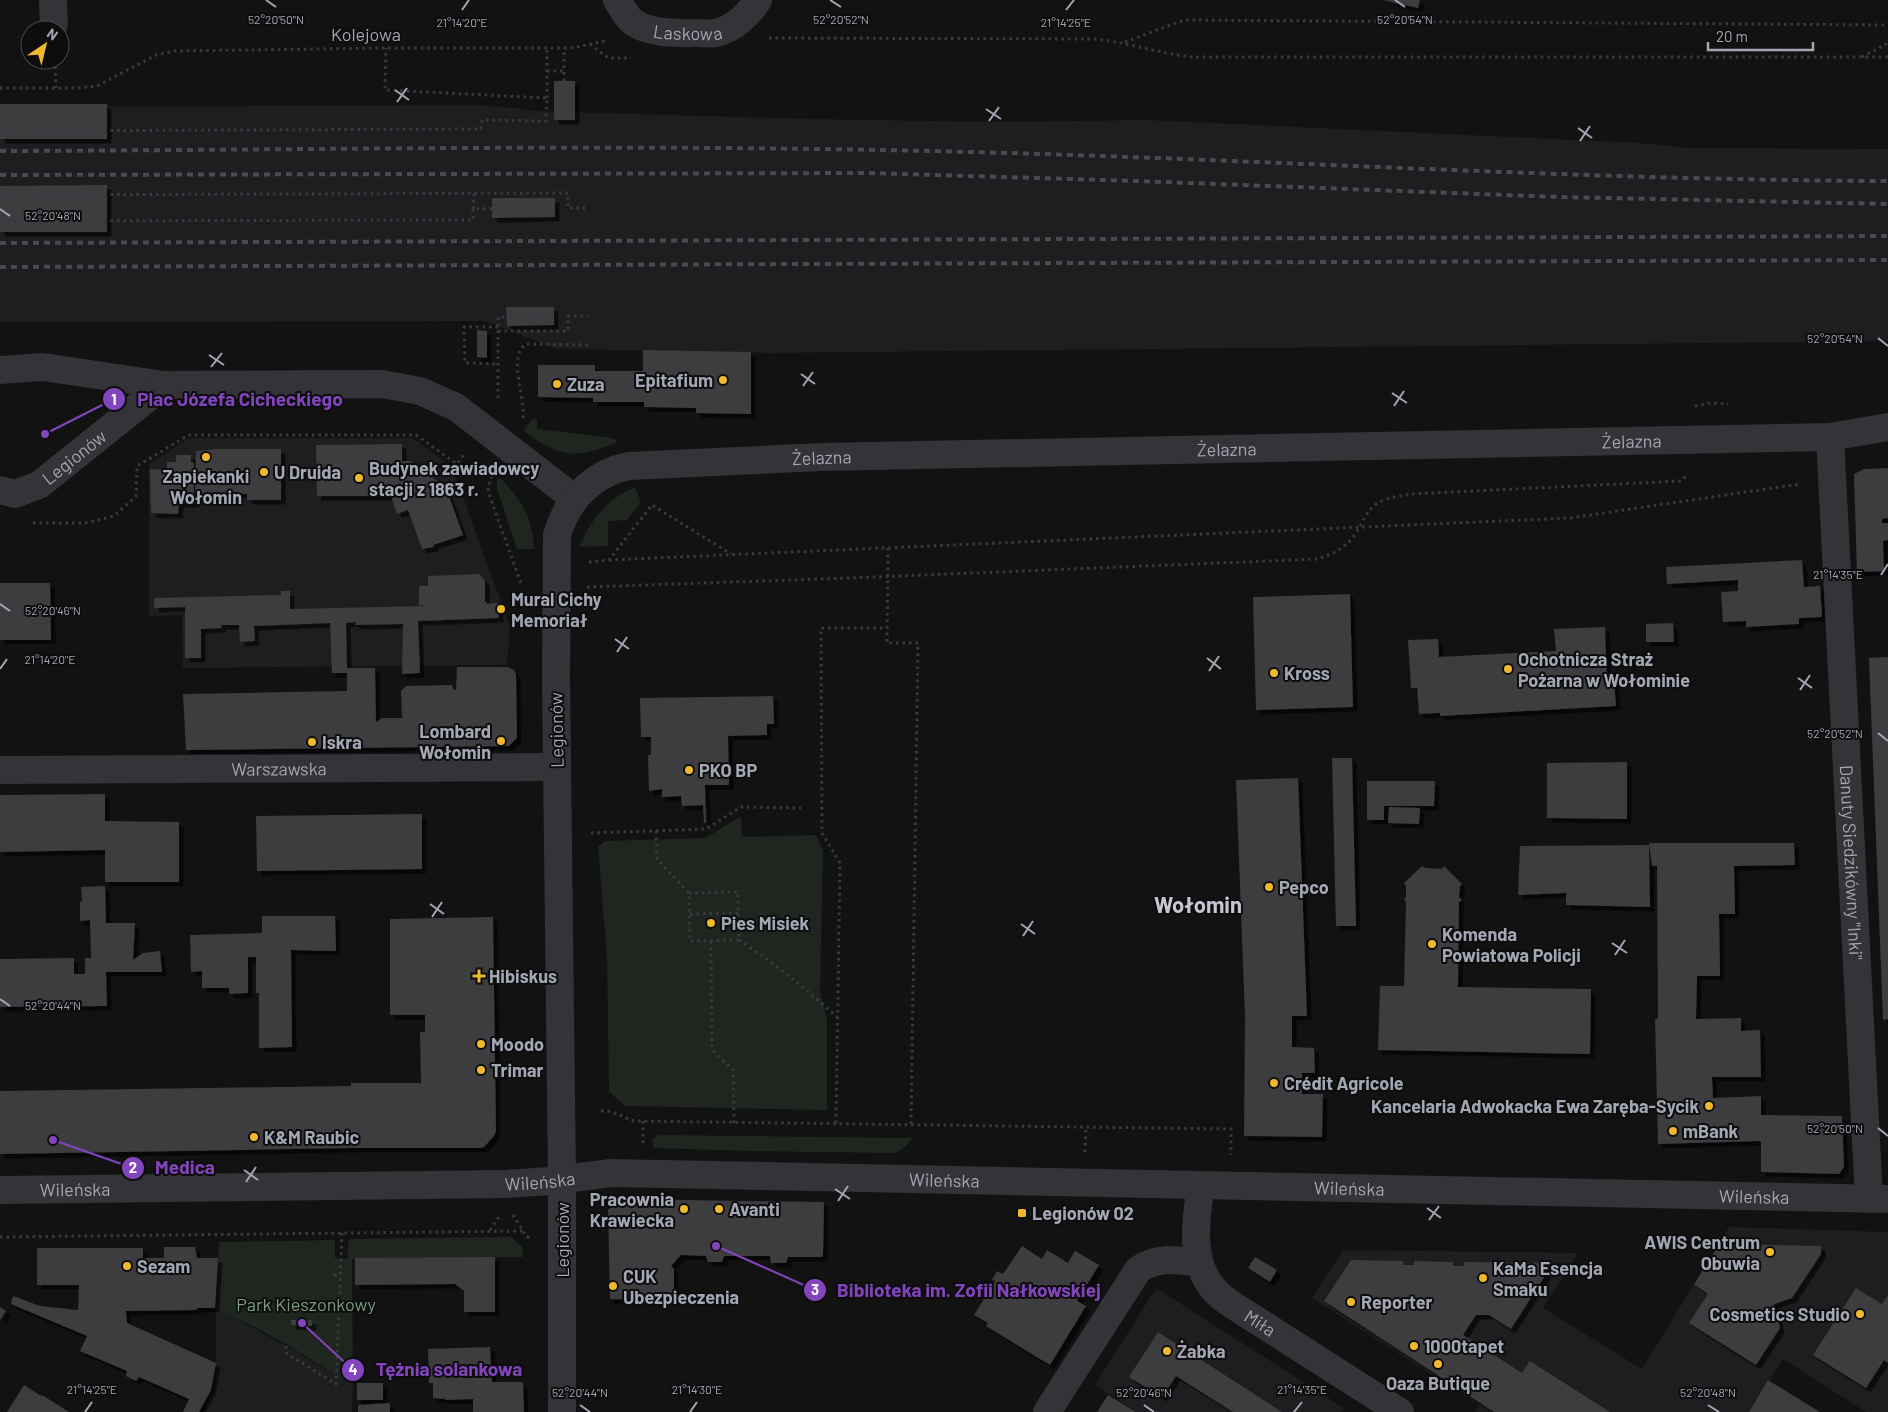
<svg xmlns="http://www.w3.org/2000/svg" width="1888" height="1412" font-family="Barlow,sans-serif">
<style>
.built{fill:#1e1e20}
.green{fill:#1e261f}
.building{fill:#3c3c40;filter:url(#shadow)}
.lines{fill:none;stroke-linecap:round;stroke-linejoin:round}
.path{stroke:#393a3f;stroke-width:3;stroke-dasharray:2.5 4;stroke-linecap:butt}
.minor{stroke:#333338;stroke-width:28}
.rail{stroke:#4a4b51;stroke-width:4;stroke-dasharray:6 5;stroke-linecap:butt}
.ticks{fill:none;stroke:#a3a7b4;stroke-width:2}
.poi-dot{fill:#efb82d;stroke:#0d0d0e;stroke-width:2}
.labels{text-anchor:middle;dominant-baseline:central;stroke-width:4;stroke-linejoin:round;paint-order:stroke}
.street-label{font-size:18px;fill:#a3a7b4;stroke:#0d0d0e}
.poi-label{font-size:18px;font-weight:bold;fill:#a3a7b4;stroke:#0d0d0e;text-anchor:start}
.park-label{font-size:18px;fill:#7a9f7e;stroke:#0d0d0e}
.district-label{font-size:22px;font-weight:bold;fill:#c4c6d0;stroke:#0d0d0e}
.ticks-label{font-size:12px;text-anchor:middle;fill:#a3a7b4;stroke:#0d0d0e;stroke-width:4;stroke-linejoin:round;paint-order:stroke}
.leader{fill:none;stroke:#8345bd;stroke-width:2}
.callout-dot{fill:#8345bd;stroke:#0d0d0e;stroke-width:2}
.mark-label{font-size:15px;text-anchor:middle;font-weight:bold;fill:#fff}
.callout-label{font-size:19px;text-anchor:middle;font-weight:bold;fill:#8345bd;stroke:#0d0d0e;stroke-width:4;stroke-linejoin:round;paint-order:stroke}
</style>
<defs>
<filter id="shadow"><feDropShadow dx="4.5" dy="4.5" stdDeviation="0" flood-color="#0009"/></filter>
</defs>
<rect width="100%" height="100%" fill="#121213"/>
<g class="built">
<polygon points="472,105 514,108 534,111 809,119 994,122 1147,120 1639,143 1690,148 1888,149 1888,341 773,353 557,349 485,321 0,322 0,107"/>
<polygon points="189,438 413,438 452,467 510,627 507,665 183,668 182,615 149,616 149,464"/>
<polygon points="1729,1227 1888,1232 1888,1412 1866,1412 1783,1359 1749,1412 1475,1412 1479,1405 1312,1298 1343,1250 1578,1253 1543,1308 1642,1369"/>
<polygon points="1156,1288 1344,1408 1341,1412 1137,1412 1095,1385"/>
<polygon points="216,1311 233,1317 283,1344 353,1386 352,1412 203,1412 213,1391 216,1363"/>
</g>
<g class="green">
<path d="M534,419H537V429L613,438L618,442C576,459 561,459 524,431L530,421Z"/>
<path d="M500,478C522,499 532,518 534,549H517L497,488V481Z"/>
<path d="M635,487L641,502L627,520L608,521V546L579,547C592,518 606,500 635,487Z"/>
<polygon points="741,816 742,837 816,835 823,850 820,992 827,1018 827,1110 625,1106 609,1092 607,957 598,847 605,841 705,838"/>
<polygon points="659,1135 914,1138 901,1150 894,1153 752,1151 653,1148 653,1139"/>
<path d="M511,1237L522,1247L523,1257L352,1259L353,1386C309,1359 264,1327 216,1311L219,1242L335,1240V1258L347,1259L349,1239Z"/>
</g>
<g class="building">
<polygon points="1383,0 1420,0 1418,8"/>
<rect x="554" y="81" width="21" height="39"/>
<rect x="0" y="104" width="107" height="35"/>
<polygon points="107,185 107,232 0,232 0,186"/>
<polygon points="492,198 555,198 555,217 492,218"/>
<polygon points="506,307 554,307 554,325 507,326"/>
<polygon points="477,330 487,331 487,358 477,357"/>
<polygon points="643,350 751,352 751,414 696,413 696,408 644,407 644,402 593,402 593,398 538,397 538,365 595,365 595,371 643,371"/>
<polygon points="402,444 402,461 410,461 446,488 463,535 433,545 434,547 422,549 408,510 397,514 391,496 317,496 316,445"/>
<polygon points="217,449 281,449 281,500 247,500 247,494 195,494 196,451"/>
<polygon points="176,455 191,455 191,462 194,463 194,503 179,503 178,514 151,513 150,469 167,470 167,462 176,462"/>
<polygon points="1888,468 1888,518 1882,519 1882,523 1888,523 1888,540 1883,541 1884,571 1857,572 1854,474 1864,469"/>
<polygon points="1802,560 1804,587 1820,586 1822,617 1799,618 1799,624 1746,627 1746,621 1723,622 1721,592 1738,591 1738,580 1667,584 1666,567"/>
<polygon points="479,574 485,581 485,602 487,602 487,604 498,603 499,618 418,621 420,673 402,674 403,624 355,625 356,622 346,623 347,668 375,668 376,722 382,718 402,718 401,691 406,686 452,685 454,690 456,690 457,667 507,667 514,670 516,675 517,738 509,746 186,750 183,694 347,691 347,673 332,673 330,623 254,626 255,641 240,642 239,625 221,625 222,628 201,629 201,658 185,658 185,607 154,608 154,598 281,595 281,591 290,591 290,609 427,606 419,605 419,586 428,586 428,576"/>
<polygon points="0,583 50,583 51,640 0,640"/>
<polygon points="1350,594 1353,707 1256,710 1253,597"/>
<polygon points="1673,623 1674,642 1646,642 1646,624"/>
<polygon points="1605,627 1607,681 1614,680 1616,706 1440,716 1440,713 1419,714 1417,688 1411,688 1408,640 1438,639 1439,657 1556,651 1554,629"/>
<polygon points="1888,657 1888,1019 1883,1020 1869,658"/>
<polygon points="773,696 774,724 767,724 767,735 728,736 729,785 705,785 706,823 704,823 703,805 682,806 681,796 662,797 662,789 649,791 648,755 651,755 651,737 641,737 640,698"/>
<polygon points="1332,758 1352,758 1356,926 1336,926"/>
<polygon points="1627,762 1627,819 1547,818 1547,763"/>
<polygon points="1298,778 1307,1016 1292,1016 1292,1047 1314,1048 1315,1073 1302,1073 1302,1094 1323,1094 1322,1137 1244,1136 1245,1017 1236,780"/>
<polygon points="1367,781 1435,781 1434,806 1384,806 1384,820 1367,820"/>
<polygon points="105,794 105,821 179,822 179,882 105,882 105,850 0,852 0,795"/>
<polygon points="1389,807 1420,808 1419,824 1388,823"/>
<polygon points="422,814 422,869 257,871 256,816"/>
<polygon points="1649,843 1794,843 1795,865 1734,866 1735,914 1719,914 1720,976 1697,976 1696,1019 1741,1018 1741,1031 1760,1030 1761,1077 1712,1077 1713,1098 1761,1096 1761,1115 1842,1116 1844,1167 1839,1174 1761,1172 1761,1142 1759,1141 1658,1144 1655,1019 1658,1019 1657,866 1652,866"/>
<polygon points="1649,845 1650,907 1566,905 1566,893 1518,895 1520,846"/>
<polygon points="1422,866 1425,868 1442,869 1444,866 1462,884 1460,886 1459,897 1462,900 1459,902 1458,987 1591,989 1590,1054 1378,1050 1380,986 1404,986 1406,902 1404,899 1406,897 1406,886 1404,883"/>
<polygon points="105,886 106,923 135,923 133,960 143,953 160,951 162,972 106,972 107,1006 0,1007 0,959 74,958 74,974 85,974 85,958 91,958 90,920 80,921 80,902 82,901 81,887"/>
<polygon points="262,916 335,916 336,951 291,950 292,1047 259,1048 259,993 256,993 256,957 248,957 248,993 229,994 229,988 202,988 202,971 191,972 190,935 262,933"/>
<polygon points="493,917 496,1131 494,1136 484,1147 480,1148 352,1148 0,1154 0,1091 351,1086 351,1083 421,1083 420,1032 425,1032 425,1015 390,1015 390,919"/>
<polygon points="620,1199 823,1202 824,1203 823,1257 788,1257 786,1263 771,1263 770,1256 724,1256 722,1262 708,1262 706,1256 681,1255 671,1266 674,1269 674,1300 610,1299 608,1210"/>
<polygon points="1720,1244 1821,1246 1821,1254 1792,1298 1774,1304 1780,1328 1756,1365 1689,1323 1708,1294 1694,1284"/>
<polygon points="1022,1246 1042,1259 1047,1250 1068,1263 1075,1251 1099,1265 1077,1301 1086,1306 1050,1365 986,1326 988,1323 974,1315 995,1281 992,1280 997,1271 1003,1274"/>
<polygon points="164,1247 195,1247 197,1258 218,1258 215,1308 197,1308 197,1310 126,1311 127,1323 216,1363 211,1390 199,1412 183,1412 189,1399 139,1377 136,1381 126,1376 127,1371 80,1351 87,1336 156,1365 11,1304 13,1296 40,1306 78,1310 79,1285 37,1285 37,1248 143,1248 143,1258 164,1258"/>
<polygon points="495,1257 495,1312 464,1312 464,1291 455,1284 355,1285 355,1258"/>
<polygon points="1255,1257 1277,1270 1270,1282 1248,1268"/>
<polygon points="1351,1260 1403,1261 1403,1265 1414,1265 1414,1261 1453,1262 1453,1266 1464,1266 1464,1262 1553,1263 1511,1329 1489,1315 1476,1315 1463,1335 1522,1373 1530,1361 1610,1412 1494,1412 1324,1301"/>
<polygon points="1856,1288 1882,1304 1888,1295 1888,1363 1884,1360 1866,1388 1813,1355"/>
<polygon points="0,1307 6,1311 0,1320"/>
<polygon points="291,1320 312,1320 312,1326 291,1325"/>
<polygon points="1158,1332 1282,1412 1233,1412 1176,1376 1162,1397 1129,1377"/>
<polygon points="490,1347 492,1382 523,1382 524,1412 473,1412 473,1399 445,1400 445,1399 433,1398 433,1383 429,1383 428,1349"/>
<polygon points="1768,1380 1820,1412 1749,1412"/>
<rect x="357" y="1383" width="26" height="17"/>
<polygon points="24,1385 41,1396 42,1395 69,1412 7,1412"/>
<polygon points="1108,1395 1136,1412 1097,1412"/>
<polygon points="390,1403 390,1412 358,1412 358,1405"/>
</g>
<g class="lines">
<g class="path">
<path d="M769,38L1096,39C1128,43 1159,53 1192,57H1888"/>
<polyline points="1125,42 1184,20 1888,25"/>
<polyline points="590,44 608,58 631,58"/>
<polyline points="1862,57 1888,43"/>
<polyline points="55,60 56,88"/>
<polyline points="547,71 564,71"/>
<path d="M0,88H77L97,86L156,55L175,51L386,48H564C579,48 591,43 605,41"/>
<polyline points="547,98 547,48"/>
<polyline points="564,120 564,48"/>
<polyline points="0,131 481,129 482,120 546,121 547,98 385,90 386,48"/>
<polyline points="0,195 568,193 568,208 585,208"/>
<polyline points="473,209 474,194"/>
<polyline points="0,221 473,220 473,209 555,207"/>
<polyline points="498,327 464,327 465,363 498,364"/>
<polyline points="498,331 568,331 568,316 588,316"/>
<polyline points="498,398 498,317 554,316"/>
<polyline points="1695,406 1711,403 1728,404"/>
<path d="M523,418C526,399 507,356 526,344L590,345"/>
<polyline points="492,476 488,488 489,494 520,581 524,585"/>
<polyline points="33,523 85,523 114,516 136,496 137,466 189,435 416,435 457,464 465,453"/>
<polyline points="888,548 887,643 918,643 911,1125"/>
<polyline points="609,560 1570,518 1800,484"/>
<polyline points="589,562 609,560 652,505 731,554"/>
<path d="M587,587L849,578L1317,559C1331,555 1344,549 1353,537C1362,526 1365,511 1378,503C1388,497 1401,496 1412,494L1680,481L1684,479L1686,473"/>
<polyline points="656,831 657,859 689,893 690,941 739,940 738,892 689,893"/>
<polyline points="591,833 706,829 741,807 801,808"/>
<polyline points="690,914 738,913"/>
<path d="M739,940C774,963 806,989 837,1017"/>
<polyline points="711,941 712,1050 733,1070 734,1123"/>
<path d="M601,1111C614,1110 621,1117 634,1121L1231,1129V1155"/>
<polyline points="836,1123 840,863 822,833 821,628 887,628"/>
<polyline points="643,1143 643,1121"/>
<polyline points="1085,1152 1086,1127"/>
<polyline points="513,1215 527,1237 530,1237"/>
<polyline points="490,1230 499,1217"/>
<polyline points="0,1237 524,1231"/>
<polyline points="334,1275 340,1275"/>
<polyline points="286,1346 286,1353 336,1384 342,1233"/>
</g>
<g class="minor">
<polyline points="53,0 54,24"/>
<path id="s1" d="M617,0C622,8 627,19 636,24C654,34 677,33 697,33C703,33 711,34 716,33C734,29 749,14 758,0"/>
<polyline points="0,370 43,367 164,385 382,384 420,391 456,407 575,499"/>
<path id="s2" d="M1830,437L1869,1199"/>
<path id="s3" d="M0,490L15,494L39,485L164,385"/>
<path id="s4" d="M0,770L557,767"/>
<path id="s5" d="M1201,1186C1195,1221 1189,1265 1217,1293C1224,1300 1233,1305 1242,1311L1400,1412"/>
<path id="s6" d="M0,1190L506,1184L550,1181L611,1173L1888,1199"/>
<path id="s7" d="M562,1412V1179L556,677L557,535C567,500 593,473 629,466L821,457L1830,437L1888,427"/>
<path d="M1047,1412L1138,1270C1157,1256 1177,1260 1199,1263"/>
</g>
<g class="rail">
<path d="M0,151C310,150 620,144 930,151C1249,158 1569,180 1888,181"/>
<polyline points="0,175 869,173 1137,181 1560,197 1888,204"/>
<polyline points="0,243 1888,236"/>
<polyline points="0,267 1888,260"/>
</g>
</g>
<path class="ticks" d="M266,0L276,7M830,0L841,7M1395,0L1405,7M462,10L469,0M1066,10L1074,0M395,90L409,100M397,102L407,88M986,109L1001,119M989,121L999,107M1578,128L1592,138M1580,141L1590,126M0,209L10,216M1878,338L1888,346M209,355L224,365M211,367L222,353M801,374L815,384M803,386L813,372M1392,393L1407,403M1394,406L1404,391M1881,575L1888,564M0,604L10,611M615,639L629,649M617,652L627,637M1207,658L1221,669M0,669L7,659M1209,671L1219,656M1798,678L1812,688M1800,690L1810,675M1878,733L1888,741M430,904L444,914M432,917L442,902M1021,924L1035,934M1023,936L1033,921M1612,943L1627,953M1615,955L1625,940M0,999L10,1006M1878,1128L1888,1136M244,1170L258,1180M246,1182L256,1167M835,1189L850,1199M838,1201L848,1186M1427,1208L1441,1218M1429,1220L1439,1206M580,1405L590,1412M1144,1405L1154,1412M1708,1405L1719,1412M85,1412L92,1402M690,1412L697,1402M1294,1412L1302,1402"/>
<g class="poi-dot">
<circle cx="723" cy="380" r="5"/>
<circle cx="557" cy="384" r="5"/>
<circle cx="206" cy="457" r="5"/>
<circle cx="264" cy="472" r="5"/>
<circle cx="359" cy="478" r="5"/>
<circle cx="501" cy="609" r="5"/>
<circle cx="1508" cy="669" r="5"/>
<circle cx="1274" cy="673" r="5"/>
<circle cx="501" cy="741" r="5"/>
<circle cx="312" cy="742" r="5"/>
<circle cx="689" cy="770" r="5"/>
<circle cx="1269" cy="887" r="5"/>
<circle cx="711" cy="923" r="5"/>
<circle cx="1432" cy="944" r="5"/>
<path d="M476.5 968.5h5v5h5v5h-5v5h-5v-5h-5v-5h5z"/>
<circle cx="481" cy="1044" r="5"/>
<circle cx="481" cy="1070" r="5"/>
<circle cx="1274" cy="1083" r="5"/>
<circle cx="1709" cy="1106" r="5"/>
<circle cx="1673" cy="1131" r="5"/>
<circle cx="254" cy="1137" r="5"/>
<circle cx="684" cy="1209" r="5"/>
<circle cx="719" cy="1209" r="5"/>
<rect x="1017" y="1208" width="10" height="10" rx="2.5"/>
<circle cx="1770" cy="1252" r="5"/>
<circle cx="127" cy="1266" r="5"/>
<circle cx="1483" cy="1278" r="5"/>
<circle cx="613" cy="1286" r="5"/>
<circle cx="1351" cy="1302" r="5"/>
<circle cx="1860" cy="1314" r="5"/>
<circle cx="1414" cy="1346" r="5"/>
<circle cx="1167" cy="1351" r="5"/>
<circle cx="1438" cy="1364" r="5"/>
</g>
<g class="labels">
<g class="street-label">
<text stroke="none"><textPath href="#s1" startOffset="84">Laskowa</textPath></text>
<text x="366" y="34">Kolejowa</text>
<text stroke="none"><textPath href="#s7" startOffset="1985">Żelazna</textPath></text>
<text stroke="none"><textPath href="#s7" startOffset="1580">Żelazna</textPath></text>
<text stroke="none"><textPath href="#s3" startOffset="86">Legionów</textPath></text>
<text stroke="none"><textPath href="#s7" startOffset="1175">Żelazna</textPath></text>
<text transform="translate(556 730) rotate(-91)">Legionów</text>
<text stroke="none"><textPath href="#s4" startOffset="279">Warszawska</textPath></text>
<text stroke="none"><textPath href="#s2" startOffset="426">Danuty Siedzikówny "Inki"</textPath></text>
<text stroke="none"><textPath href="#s6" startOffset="540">Wileńska</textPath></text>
<text stroke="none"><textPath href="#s6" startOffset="945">Wileńska</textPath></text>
<text stroke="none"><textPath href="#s6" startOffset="75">Wileńska</textPath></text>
<text stroke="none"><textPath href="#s6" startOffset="1350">Wileńska</textPath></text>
<text stroke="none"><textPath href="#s6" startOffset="1755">Wileńska</textPath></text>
<text transform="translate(562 1240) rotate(-90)">Legionów</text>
<text stroke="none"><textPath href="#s5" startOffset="165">Miła</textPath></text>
</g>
<g class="poi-label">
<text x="713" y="380" text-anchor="end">Epitafium</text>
<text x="567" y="384">Zuza</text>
<text x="369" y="468">Budynek zawiadowcy<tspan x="369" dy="21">stacji z 1863 r.</tspan></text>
<text x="274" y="472">U Druida</text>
<text x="206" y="476" text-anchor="middle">Zapiekanki<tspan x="206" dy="21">Wołomin</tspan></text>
<text x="511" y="599">Mural Cichy<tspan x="511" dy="21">Memoriał</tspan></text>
<text x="1518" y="659">Ochotnicza Straż<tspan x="1518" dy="21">Pożarna w Wołominie</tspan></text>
<text x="1284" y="673">Kross</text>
<text x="491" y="731" text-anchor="end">Lombard<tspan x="491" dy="21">Wołomin</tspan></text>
<text x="322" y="742">Iskra</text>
<text x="699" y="770">PKO BP</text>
<text x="1279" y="887">Pepco</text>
<text x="721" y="923">Pies Misiek</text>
<text x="1442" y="934">Komenda<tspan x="1442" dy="21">Powiatowa Policji</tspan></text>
<text x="489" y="976">Hibiskus</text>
<text x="491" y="1044">Moodo</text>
<text x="491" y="1070">Trimar</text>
<text x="1284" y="1083">Crédit Agricole</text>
<text x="1699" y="1106" text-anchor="end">Kancelaria Adwokacka Ewa Zaręba-Sycik</text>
<text x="1683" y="1131">mBank</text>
<text x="264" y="1137">K&amp;M Raubic</text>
<text x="674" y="1199" text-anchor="end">Pracownia<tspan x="674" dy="21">Krawiecka</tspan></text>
<text x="729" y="1209">Avanti</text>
<text x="1032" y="1213">Legionów 02</text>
<text x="1760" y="1242" text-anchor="end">AWIS Centrum<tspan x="1760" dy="21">Obuwia</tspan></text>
<text x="137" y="1266">Sezam</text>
<text x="1493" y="1268">KaMa Esencja<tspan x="1493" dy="21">Smaku</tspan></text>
<text x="623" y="1276">CUK<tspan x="623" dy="21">Ubezpieczenia</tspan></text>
<text x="1361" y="1302">Reporter</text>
<text x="1850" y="1314" text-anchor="end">Cosmetics Studio</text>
<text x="1424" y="1346">1000tapet</text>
<text x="1177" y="1351">Żabka</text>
<text x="1438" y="1383" text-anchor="middle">Oaza Butique</text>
</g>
<g class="park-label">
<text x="306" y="1304">Park Kieszonkowy</text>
</g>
<g class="district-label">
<text x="1198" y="904">Wołomin</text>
</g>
</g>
<g class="ticks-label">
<text x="841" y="24">52°20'52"N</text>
<text x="276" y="24">52°20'50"N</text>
<text x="1405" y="24">52°20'54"N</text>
<text x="462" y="27">21°14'20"E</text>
<text x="1066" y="27">21°14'25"E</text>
<text x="53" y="220">52°20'48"N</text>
<text x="1835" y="343">52°20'54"N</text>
<text x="1838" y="579">21°14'35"E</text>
<text x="53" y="615">52°20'46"N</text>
<text x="50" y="664">21°14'20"E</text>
<text x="1835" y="738">52°20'52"N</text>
<text x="53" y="1010">52°20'44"N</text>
<text x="1835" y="1133">52°20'50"N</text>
<text x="92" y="1394">21°14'25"E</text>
<text x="697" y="1394">21°14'30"E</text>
<text x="1302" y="1394">21°14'35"E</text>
<text x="580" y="1397">52°20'44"N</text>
<text x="1144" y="1397">52°20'46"N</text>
<text x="1708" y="1397">52°20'48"N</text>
</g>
<path class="leader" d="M45 434L114 399M53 1140L133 1168M716 1246L815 1290M302 1323L353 1370"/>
<g class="callout-dot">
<circle cx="45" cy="434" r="5"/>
<circle cx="53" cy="1140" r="5"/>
<circle cx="716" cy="1246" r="5"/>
<circle cx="302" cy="1323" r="5"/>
<circle cx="114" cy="399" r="12"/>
<circle cx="133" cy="1168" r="12"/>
<circle cx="815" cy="1290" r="12"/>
<circle cx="353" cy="1370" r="12"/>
</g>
<g class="mark-label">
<text x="114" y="405">1</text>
<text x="133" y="1173">2</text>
<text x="815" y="1295">3</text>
<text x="353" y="1375">4</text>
</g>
<g class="callout-label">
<text x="240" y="406">Plac Józefa Cicheckiego</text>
<text x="185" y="1174">Medica</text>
<text x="969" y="1297">Biblioteka im. Zofii Nałkowskiej</text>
<text x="449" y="1376">Tężnia solankowa</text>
</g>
<g transform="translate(45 45) rotate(35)"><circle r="24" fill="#0d0d0e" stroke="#494b50"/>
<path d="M0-4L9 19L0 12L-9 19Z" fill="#efb82d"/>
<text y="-8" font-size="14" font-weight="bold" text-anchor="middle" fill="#a3a7b4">N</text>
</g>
<path d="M1708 42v8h105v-8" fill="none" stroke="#a3a7b4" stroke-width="2.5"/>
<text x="1716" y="42" font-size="15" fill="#a3a7b4" stroke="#0d0d0e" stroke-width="4" paint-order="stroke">20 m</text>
</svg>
